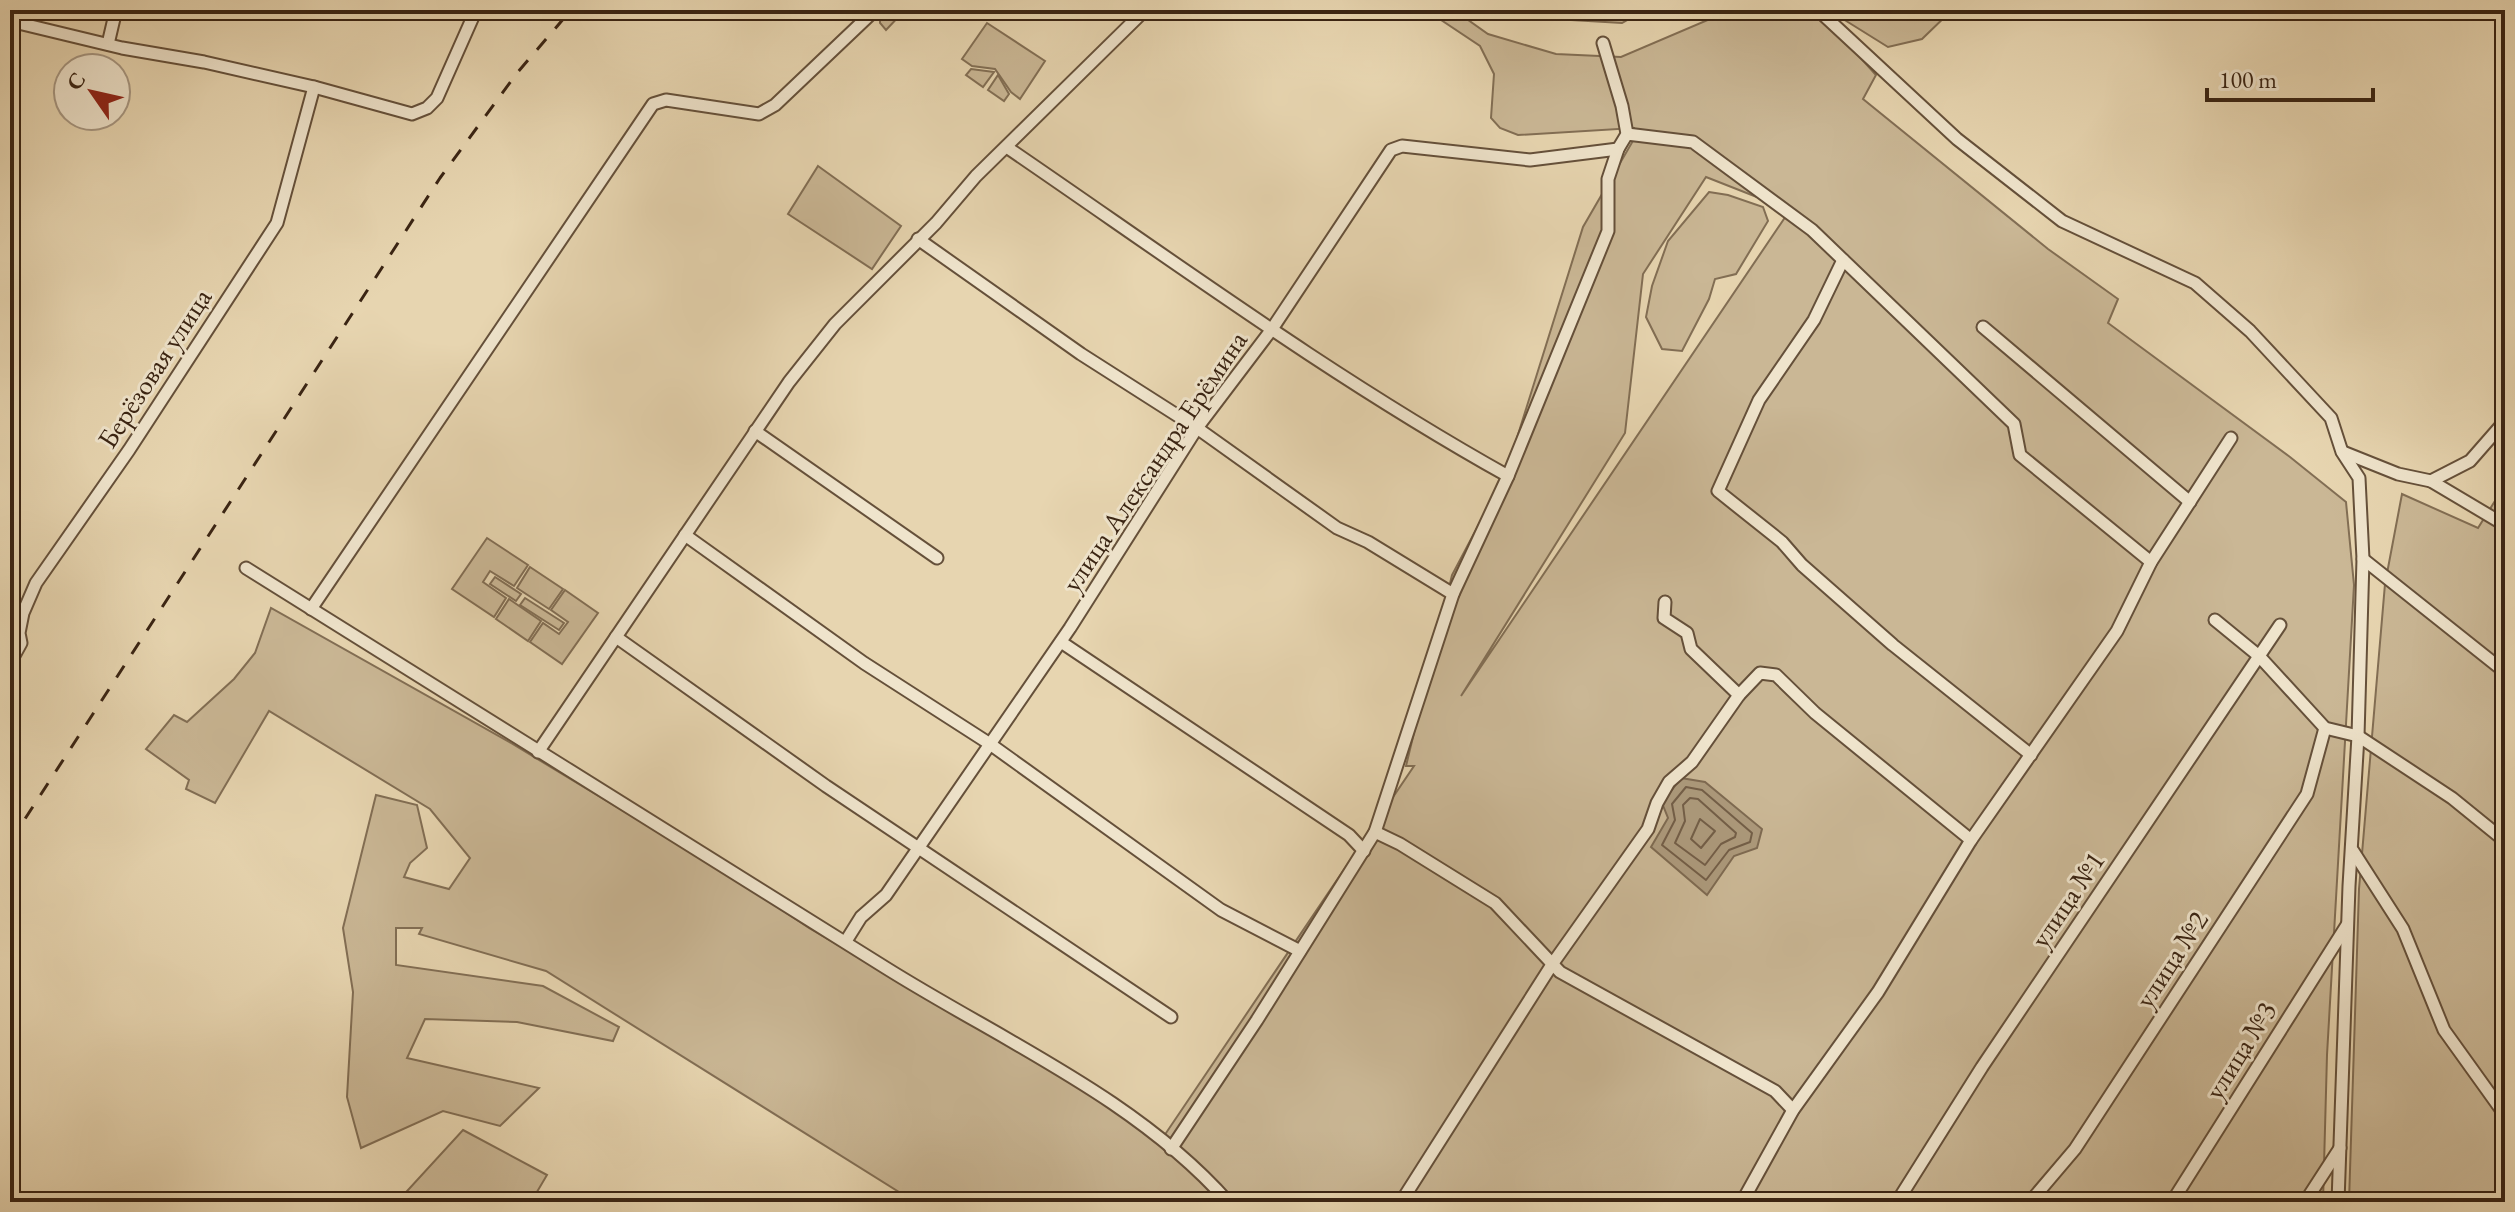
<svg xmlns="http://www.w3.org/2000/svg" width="2515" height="1212" font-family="'EB Garamond',serif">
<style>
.green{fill:#cab795;stroke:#826e54;stroke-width:2;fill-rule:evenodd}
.water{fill:#ac997b;stroke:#7e6a51;stroke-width:2}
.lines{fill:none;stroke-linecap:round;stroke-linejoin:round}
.shore{stroke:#735e47;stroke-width:2}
.street-casing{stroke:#65503a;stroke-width:15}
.street{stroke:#efe4cc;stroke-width:11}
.rail{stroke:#3a2413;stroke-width:3;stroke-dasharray:14 14;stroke-linecap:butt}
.labels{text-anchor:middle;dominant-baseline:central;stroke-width:6;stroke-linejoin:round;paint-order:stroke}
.street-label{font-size:28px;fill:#3a2413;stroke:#efe4cc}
</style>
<rect width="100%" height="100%" fill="#e7d5b0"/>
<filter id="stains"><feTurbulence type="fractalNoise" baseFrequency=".0025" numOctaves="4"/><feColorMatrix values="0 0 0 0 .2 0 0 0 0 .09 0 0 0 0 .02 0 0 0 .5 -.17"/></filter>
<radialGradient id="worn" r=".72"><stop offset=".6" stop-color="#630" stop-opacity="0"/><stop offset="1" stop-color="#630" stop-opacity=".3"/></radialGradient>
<g class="green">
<polygon points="886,10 905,10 886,30 880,23 880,15"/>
<path d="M1374,10H1454L1488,34L1556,54L1621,57L1731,10H1952L1922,39L1888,47L1835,14L1832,26L1876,75L1863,99L2048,249L2118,299L2108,323L2290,457L2346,502L2354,585L2327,1055L2323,1202H915L546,971L419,934L422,928H396V965L543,986L619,1027L613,1041L517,1022L425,1019L407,1058L539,1088L500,1126L443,1111L361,1148L347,1097L353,992L343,928L376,795L417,805L427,848L410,863L404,877L449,889L470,858L430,809L269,711L215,803L186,789L189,780L146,749L174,715L187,722L234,679L255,653L271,608L511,743L731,876L809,928L1164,1136L1414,766H1406L1452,575L1506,473L1583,227L1634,139V128L1518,135L1500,128L1491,118L1494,74L1480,46L1429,12L1390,17ZM1706,177L1790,210L1461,696L1625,433L1643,274Z"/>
<polygon points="1506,10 1645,10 1622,23 1520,17"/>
<polygon points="987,23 1045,61 1020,99 1011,92 995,69 972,66 962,59"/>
<polygon points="971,69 994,72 983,87 966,75"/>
<polygon points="998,75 1009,94 1004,101 988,90"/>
<polygon points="818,166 901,226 872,269 788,214"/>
<polygon points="1709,192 1728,195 1763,207 1768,221 1736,274 1715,279 1709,299 1682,351 1662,349 1646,317 1652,286 1668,241"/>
<polygon points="2505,485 2505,1202 2349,1202 2359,889 2385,584 2402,494 2478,528"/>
<polygon points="487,538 528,565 514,586 490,571 483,582 506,598 494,617 452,589"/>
<polygon points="530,567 563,589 549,609 517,588"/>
<polygon points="495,577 521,594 516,601 490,584"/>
<polygon points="565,590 598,613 562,664 530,642 543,623 559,634 568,622 551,610"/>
<polygon points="525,598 564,623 559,630 520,605"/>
<polygon points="509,599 541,621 528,641 496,619"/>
<polygon points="463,1130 547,1175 531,1202 397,1202"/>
</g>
<polygon class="water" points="1681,778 1705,782 1762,829 1757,848 1734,856 1707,895 1651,847 1668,818 1662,803"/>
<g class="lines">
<g class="shore">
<polygon points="1686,787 1702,790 1752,833 1750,842 1729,850 1706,880 1662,845 1675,820 1672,804"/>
<polygon points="1690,798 1698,799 1736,833 1735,837 1721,844 1705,865 1675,843 1685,821 1683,805"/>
<polygon points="1700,819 1715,831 1701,848 1691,839"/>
</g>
<g class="street-casing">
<g id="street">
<polyline points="1818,10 1957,139 2062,221 2195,283 2250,331 2331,418 2342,452 2359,478 2363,559 2358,736 2349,886 2338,1202"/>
<polyline points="10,21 122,48 204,62 314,87 412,114 427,108 437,98 476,10"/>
<polyline points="108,44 116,10"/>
<polyline points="1627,134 1693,142 1812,230 2014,424 2020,455 2151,562"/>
<path d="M1008,148C1172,260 1334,379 1508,476"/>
<polyline points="918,239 1081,354 1197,428 1337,528 1368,542 1453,594"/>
<polyline points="1843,260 1814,320 1759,400 1718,491 1782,542 1802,565 1893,645 2031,755"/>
<polyline points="1983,327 2190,502"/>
<polyline points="755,431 937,558"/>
<polyline points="2343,452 2398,474 2431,481 2470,461 2505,421"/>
<polyline points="2431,481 2505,525"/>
<polyline points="685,535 864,663 990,744 1221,910 1300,951"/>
<polyline points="2363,559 2505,672"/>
<path d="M246,568C459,702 673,834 886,968C1001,1040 1137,1099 1228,1202"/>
<polyline points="1665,602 1664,618 1687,633 1691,649 1739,695 1760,673 1776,675 1815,713 1971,840"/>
<polyline points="311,609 653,104 666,100 759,114 775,105 875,10"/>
<polyline points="2215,620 2259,656 2325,728 2358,736 2452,798 2505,841"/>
<polyline points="616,637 826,786 1171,1017"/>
<polyline points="1061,642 1349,835 1364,851"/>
<polyline points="10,663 21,643 19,633 23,613 36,583 129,450 277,223 314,87"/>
<polyline points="538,752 789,382 835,324 936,223 976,176 1145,10"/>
<polyline points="1375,832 1400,844 1495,903 1560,972 1775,1091 1793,1110"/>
<polyline points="2353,851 2403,929 2444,1030 2505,1115"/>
<polyline points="846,941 861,917 886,895 1070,628 1197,428 1272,329 1391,150 1402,146 1530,160 1618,149"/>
<polyline points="1171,1149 1257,1020 1375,832 1453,594 1508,476 1608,231 1608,179 1618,149 1627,134 1622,106 1603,43"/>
<polyline points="1401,1202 1553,963 1648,829 1657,803 1669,782 1692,762 1739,695"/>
<polyline points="1742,1202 1793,1110 1878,992 1971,840 2117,631 2151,562 2231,438"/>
<polyline points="1897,1202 1982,1067 2280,625"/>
<polyline points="2030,1202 2075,1149 2307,794 2325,728"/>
<polyline points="2172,1202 2347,925"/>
<polyline points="2305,1202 2340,1148"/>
</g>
</g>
<use href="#street" class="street"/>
<polyline class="rail" points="10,842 440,178 517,73 571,10"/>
</g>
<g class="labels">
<g class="street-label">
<text transform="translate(154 368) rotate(-57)">Берёзовая улица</text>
<text transform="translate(1154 461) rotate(-56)">улица Александра Ерёмина</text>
<text transform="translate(2067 899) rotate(-56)">улица №1</text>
<text transform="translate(2171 959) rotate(-57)">улица №2</text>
<text transform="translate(2240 1050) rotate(-58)">улица №3</text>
</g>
</g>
<rect width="2515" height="1212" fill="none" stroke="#e7d5b0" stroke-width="40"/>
<rect x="12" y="12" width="2491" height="1188" fill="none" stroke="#3a2413" stroke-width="4"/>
<rect x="20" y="20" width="2475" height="1172" fill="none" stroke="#3a2413" stroke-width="2"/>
<g transform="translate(92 92) rotate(304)"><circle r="38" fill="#efe4cc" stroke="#a79782" stroke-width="2"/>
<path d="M0-6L14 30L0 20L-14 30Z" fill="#8f2418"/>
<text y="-12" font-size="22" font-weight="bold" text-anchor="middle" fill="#3a2413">С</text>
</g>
<path d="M2207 88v12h166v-12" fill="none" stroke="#3a2413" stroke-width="4"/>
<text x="2219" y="88" font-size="24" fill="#3a2413" stroke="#efe4cc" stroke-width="6" paint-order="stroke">100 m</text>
<rect width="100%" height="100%" filter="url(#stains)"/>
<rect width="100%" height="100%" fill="url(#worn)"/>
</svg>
